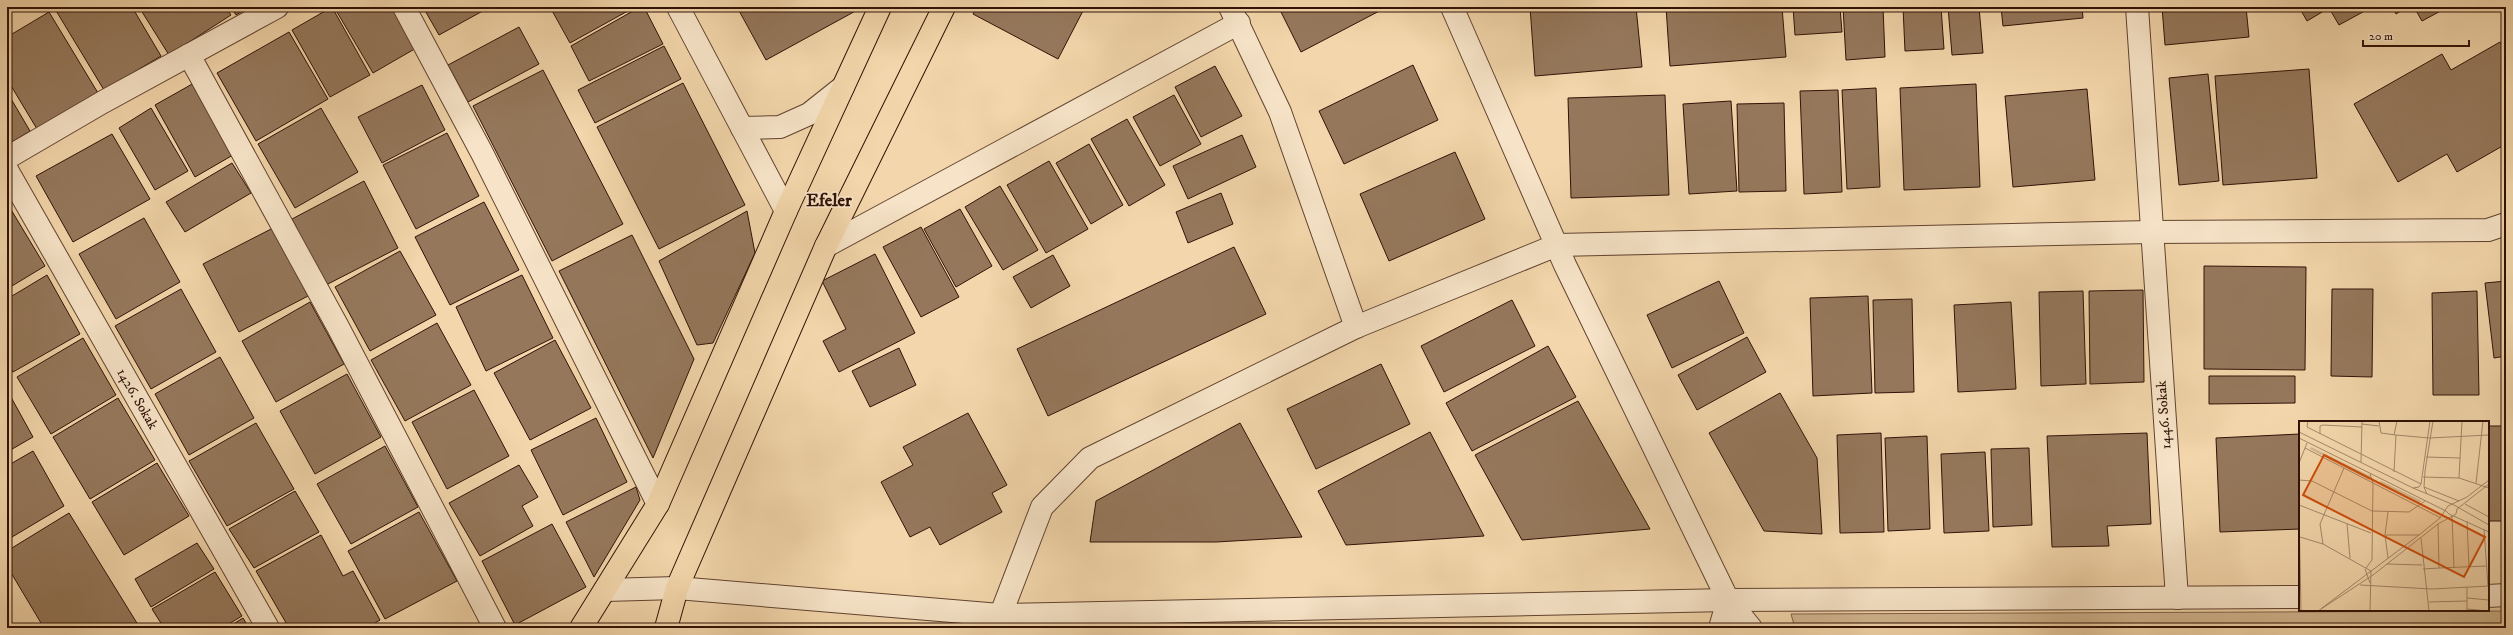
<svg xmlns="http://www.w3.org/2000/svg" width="2513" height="635" font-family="'IM FELL DW Pica',serif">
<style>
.green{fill:#d2b58f;stroke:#81644b}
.building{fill:#95785c;stroke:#301207}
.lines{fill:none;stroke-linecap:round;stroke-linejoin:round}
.minor-casing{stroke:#614330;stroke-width:24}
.major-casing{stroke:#301207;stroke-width:24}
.minor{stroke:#f7e4c8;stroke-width:22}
.major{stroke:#f3d6ab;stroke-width:22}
.labels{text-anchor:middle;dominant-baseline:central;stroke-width:3.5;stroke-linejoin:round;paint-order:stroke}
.street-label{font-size:14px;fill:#301207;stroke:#f7e4c8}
.district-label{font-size:18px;font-weight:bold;fill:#301207;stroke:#f7e4c8}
.inset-road{fill:none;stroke:#a58869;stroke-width:1}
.view{fill:#cc4e0b;fill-opacity:0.15;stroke:#cc4e0b;stroke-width:2}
.inset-edge{fill:none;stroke:#301207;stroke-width:2}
</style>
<rect width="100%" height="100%" fill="#f3d6ab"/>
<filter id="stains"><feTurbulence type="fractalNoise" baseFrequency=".005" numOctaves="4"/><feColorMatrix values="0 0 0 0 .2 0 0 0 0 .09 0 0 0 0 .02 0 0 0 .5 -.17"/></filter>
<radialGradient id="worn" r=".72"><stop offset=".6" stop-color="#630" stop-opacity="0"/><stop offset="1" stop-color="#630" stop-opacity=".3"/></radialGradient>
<polygon class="green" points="2506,611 2506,628 1795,628 1791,614"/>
<g class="building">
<polygon points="58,7 132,7 161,56 104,90 55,9"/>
<polygon points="139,7 225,7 231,15 169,55"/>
<polygon points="231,7 249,7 236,15"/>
<polygon points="332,7 370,75 330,97 292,30"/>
<polygon points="334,7 395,7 418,47 373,73"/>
<polygon points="423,7 490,7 439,35"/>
<polygon points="550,7 635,7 570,43"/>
<polygon points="640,7 644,7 663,44 589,81 571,46"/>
<polygon points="737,7 860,7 861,8 766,60"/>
<polygon points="977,7 1085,7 1058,59 973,14"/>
<polygon points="1290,7 1387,7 1301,52 1281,12"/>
<polygon points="1530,7 1636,7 1642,67 1535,76"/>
<polygon points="1666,7 1782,7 1786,57 1670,66"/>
<polygon points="1793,7 1840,7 1842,32 1795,35"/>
<polygon points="1843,7 1883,7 1885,57 1846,60"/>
<polygon points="1903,7 1941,7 1944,49 1905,51"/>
<polygon points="1948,7 1979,7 1983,53 1952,55"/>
<polygon points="2001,7 2082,7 2083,18 2003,26"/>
<polygon points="2162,7 2246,7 2249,37 2165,45"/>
<polygon points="2299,7 2372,7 2339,25 2329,8 2307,21"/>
<polygon points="2393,7 2407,7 2396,14"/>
<polygon points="2414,7 2448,7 2422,21"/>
<polygon points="49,12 98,93 37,129 7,79 7,37"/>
<polygon points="519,27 539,64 468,102 448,65"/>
<polygon points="289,32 328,99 256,141 217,73"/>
<polygon points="2500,42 2506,53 2506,144 2457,172 2447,154 2398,182 2354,104 2442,54 2451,70"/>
<polygon points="664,46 681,79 595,123 578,90"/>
<polygon points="1413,65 1438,120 1344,164 1319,111"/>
<polygon points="1215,66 1242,116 1201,137 1175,87"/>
<polygon points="2309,69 2317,178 2223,185 2215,76"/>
<polygon points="543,70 623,224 552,261 473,106"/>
<polygon points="2208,74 2219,181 2179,185 2169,78"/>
<polygon points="194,83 233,155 195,177 155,105"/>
<polygon points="683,83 745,205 659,249 597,127"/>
<polygon points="1976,84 1980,187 1904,190 1900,88"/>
<polygon points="422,85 445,130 382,163 358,117"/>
<polygon points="1876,88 1880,187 1847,189 1842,90"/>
<polygon points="2087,89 2095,180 2013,187 2005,96"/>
<polygon points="1838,90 1842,192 1804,194 1800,91"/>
<polygon points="7,92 30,131 7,145"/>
<polygon points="1174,95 1201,144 1160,166 1133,117"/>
<polygon points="1665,95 1669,195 1571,198 1568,98"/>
<polygon points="1731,101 1737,191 1689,194 1683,104"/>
<polygon points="1784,103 1786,191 1739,192 1737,104"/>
<polygon points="151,108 188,171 155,190 119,128"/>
<polygon points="321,108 358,172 295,208 258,144"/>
<polygon points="1127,119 1165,185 1129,206 1091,139"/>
<polygon points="447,133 479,196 416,229 383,165"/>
<polygon points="112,134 150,199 73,242 36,176"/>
<polygon points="1242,135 1256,167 1188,199 1173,166"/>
<polygon points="1089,144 1123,205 1091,224 1056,163"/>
<polygon points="1455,152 1485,219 1389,261 1360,194"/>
<polygon points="1049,161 1088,229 1046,253 1007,185"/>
<polygon points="232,163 251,193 185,232 166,202"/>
<polygon points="364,181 398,248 326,285 292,219"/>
<polygon points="1000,186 1038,250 1003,270 965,207"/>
<polygon points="1221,193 1233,224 1188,243 1176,212"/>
<polygon points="484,202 519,270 450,305 415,237"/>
<polygon points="7,203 45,266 7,289"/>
<polygon points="960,209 992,266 956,287 924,229"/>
<polygon points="747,211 755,253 713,343 697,345 659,261"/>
<polygon points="144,218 180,282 116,319 79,254"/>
<polygon points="921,227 959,297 921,317 883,247"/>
<polygon points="273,228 308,296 239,332 203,264"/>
<polygon points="632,235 694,359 653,458 559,271"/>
<polygon points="1234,247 1266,314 1048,416 1017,349"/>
<polygon points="400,251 436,315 370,351 335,287"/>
<polygon points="875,254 915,333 839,372 823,341 846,329 822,281"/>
<polygon points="1053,255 1070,286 1031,308 1013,277"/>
<polygon points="2204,266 2306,267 2305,370 2204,369"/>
<polygon points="47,275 80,334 13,372 7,361 7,299"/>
<polygon points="522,275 553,338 486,371 456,307"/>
<polygon points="1719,281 1744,333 1672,368 1647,315"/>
<polygon points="2506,281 2506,356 2494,358 2485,283"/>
<polygon points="181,289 216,352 151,389 115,326"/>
<polygon points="2332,289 2373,289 2372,377 2331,376"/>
<polygon points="2143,290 2144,382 2090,384 2089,291"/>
<polygon points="2083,291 2086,384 2041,386 2039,292"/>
<polygon points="2477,291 2479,395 2433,395 2432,293"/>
<polygon points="1868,296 1872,393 1813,396 1810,298"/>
<polygon points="1912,299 1914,392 1875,393 1873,300"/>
<polygon points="1512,300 1535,346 1444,392 1421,346"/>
<polygon points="310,302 344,364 276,402 242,341"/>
<polygon points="2011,302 2016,389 1958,392 1954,305"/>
<polygon points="437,323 471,385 405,421 371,360"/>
<polygon points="1747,337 1766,372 1697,410 1678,375"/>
<polygon points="83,338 116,395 51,434 17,377"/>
<polygon points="555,340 591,408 530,440 494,373"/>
<polygon points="1548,346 1576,397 1472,451 1446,403"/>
<polygon points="899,348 916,385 870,407 852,371"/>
<polygon points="220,357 254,418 189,455 155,394"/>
<polygon points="1381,364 1410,424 1316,469 1287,409"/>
<polygon points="347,374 381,437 315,474 280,411"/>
<polygon points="2209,376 2295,376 2295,403 2209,404"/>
<polygon points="7,390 33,437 7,452"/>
<polygon points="474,390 509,456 447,489 412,422"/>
<polygon points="1780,393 1817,458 1822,534 1764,531 1709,433"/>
<polygon points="118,398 155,460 90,499 53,437"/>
<polygon points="1578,401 1650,529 1522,540 1475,455"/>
<polygon points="968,413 1007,485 992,493 1002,512 940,545 930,527 910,537 881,482 913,465 903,447"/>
<polygon points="596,418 627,482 563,515 531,450"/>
<polygon points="256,423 294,489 227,526 189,461"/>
<polygon points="1240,423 1302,537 1216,542 1090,542 1096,501"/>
<rect x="2488" y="426" width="18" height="95"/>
<polygon points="1430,432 1484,536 1346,545 1318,491"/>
<polygon points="1881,433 1884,532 1840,533 1837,435"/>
<polygon points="2147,433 2151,524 2107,526 2109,546 2052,547 2047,436"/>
<polygon points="2300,434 2300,529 2220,532 2216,438"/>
<polygon points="1927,436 1930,529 1888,531 1885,438"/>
<polygon points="385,446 418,507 351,544 317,484"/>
<polygon points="2029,448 2032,525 1993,527 1991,449"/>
<polygon points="33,451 64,506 7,540 7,466"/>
<polygon points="1985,452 1989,531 1944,533 1941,454"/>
<polygon points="157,463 189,516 124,555 92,502"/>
<polygon points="519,465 538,497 522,506 533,526 480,556 449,503"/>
<polygon points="636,487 640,500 594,577 566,522"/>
<polygon points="295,491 319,532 254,568 229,529"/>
<polygon points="419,512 457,581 385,619 348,551"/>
<polygon points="69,513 140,628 44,628 7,566 7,551"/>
<polygon points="552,524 586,587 515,625 482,561"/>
<polygon points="321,535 343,576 353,571 380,620 367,628 289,628 256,571"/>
<polygon points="197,543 214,569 151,607 135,579"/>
<polygon points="215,572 242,616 222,628 164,628 152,609"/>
<polygon points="243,618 249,628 227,628"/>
</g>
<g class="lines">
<g class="minor-casing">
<g id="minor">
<polyline points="404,7 482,153 658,504"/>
<polyline points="678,7 786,211"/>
<polyline points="1230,7 1280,112 1356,327"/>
<polyline points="1452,7 1565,265 1728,600 1751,628"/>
<polyline points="2137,7 2177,598"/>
<polyline points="189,55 338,327 495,628"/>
<polyline points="742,128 780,127 809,114 843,87"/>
<polyline points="7,158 103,102 277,7"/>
<polyline points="7,170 268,628"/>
<polyline points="826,246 1239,23"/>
<polyline points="605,590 677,588 1000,615 1728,600 2300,597"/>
<polyline points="2488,596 2506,595"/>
<polyline points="996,627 1042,507 1090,458 1356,327 1557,245 2151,232 2488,230 2506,224"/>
<polyline points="1720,628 1728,600"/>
</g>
</g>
<g class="major-casing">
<g id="major">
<polyline points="581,628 658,504 786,211 880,7"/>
<polyline points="666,628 677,588 826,246 944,7"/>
</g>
</g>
<use href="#minor" class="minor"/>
<use href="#major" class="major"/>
</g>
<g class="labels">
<g class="street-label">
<text transform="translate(137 399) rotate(60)">1426. Sokak</text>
<text transform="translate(2164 415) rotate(-94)">1446. Sokak</text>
</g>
<g class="district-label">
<text x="829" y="201">Efeler</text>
</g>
</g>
<g transform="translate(2299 421)">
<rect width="190" height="190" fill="#f3d6ab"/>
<path d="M12,26L71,55L70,59L11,28ZM82,60L123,80L120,82L80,62Z" fill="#d2b58f"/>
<path class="inset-road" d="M9,0L8,6L122,63M80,0L82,12L97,14L130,17L190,14M63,3L80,5M0,11L114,67L155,84L190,104M21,13V5L24,4L63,6M95,14L98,0M0,17L147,90L150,93L190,111M6,27L142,97M127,36L161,37M62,41L63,0M0,42L8,22M95,51L97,14M124,56L160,57L190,67M160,57L163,0M0,59L13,60L73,90L110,91L126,80M177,62L184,0M125,66L160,80M114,67L120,66L122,63L131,0M128,73L125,66L126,50L134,0M166,83L190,96M0,84L72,112M0,90L2,190M153,95L155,147M168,100L170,146M48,103L51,137M139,103L140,147L187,145M185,108L189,165M87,114H120M1,116L24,123L72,150L71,190M122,117L130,190M24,123L21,103L45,47M89,137L86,114L89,91M88,143L123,144M67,147L73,139L74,62L71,53M66,148L71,162M124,148L140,147M61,164L133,168L190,165M0,171V185M168,177L190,179M130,181L168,180M23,187L120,114L141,97L149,85L168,76L190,59M168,188L189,190M19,190L74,154L139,103L157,93L158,88L190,63M168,190V166"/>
<path class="view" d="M25,34L186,116L165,156L4,74Z"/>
<rect width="190" height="190" class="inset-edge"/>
</g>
<rect width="2513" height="635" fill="none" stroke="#f3d6ab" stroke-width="24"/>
<rect x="8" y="8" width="2497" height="619" fill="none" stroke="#301207" stroke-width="2"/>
<rect x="12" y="12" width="2489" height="611" fill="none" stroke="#301207"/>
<path d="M2363 40v6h106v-6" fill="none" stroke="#301207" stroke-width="2"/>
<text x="2369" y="40" font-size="12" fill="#301207" stroke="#f7e4c8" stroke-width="3" paint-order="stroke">20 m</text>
<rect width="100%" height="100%" filter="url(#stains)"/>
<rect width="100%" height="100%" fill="url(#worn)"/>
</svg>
